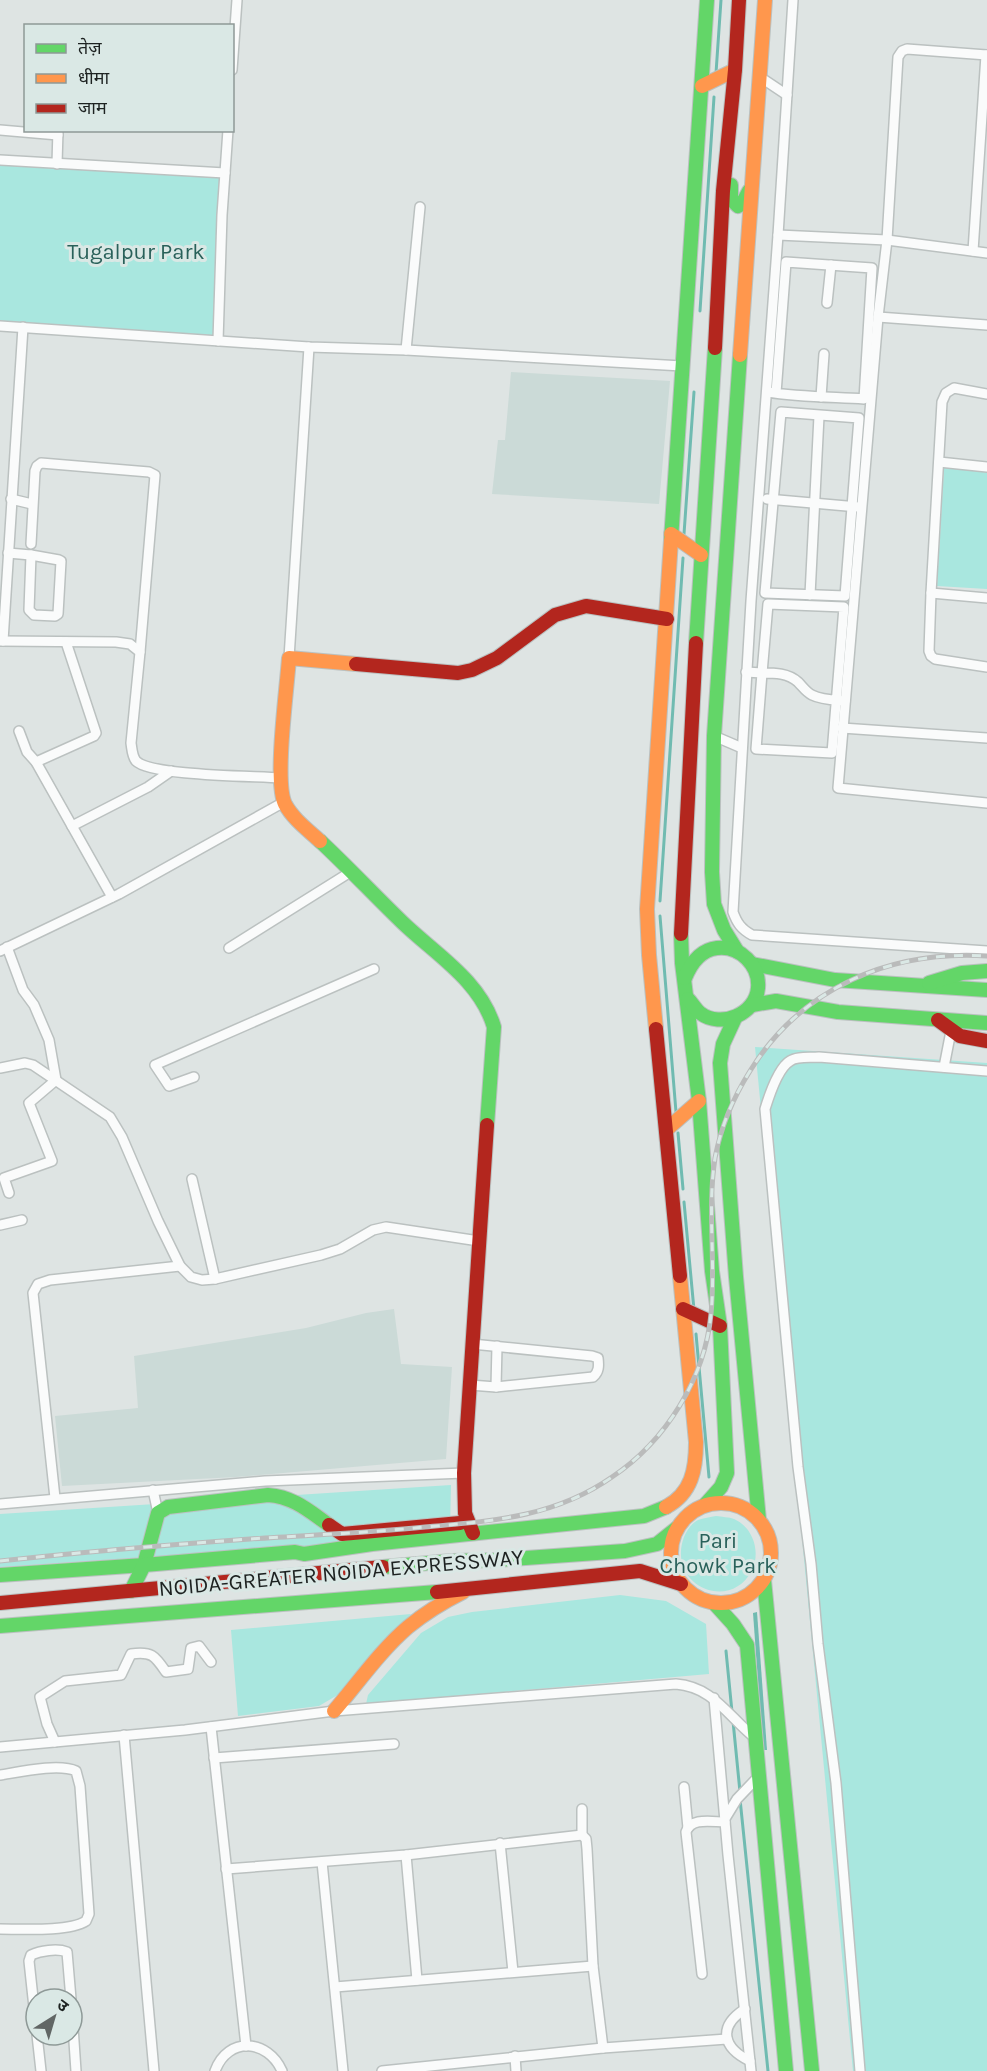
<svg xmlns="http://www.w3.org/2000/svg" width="987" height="2071" font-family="Karla,'Noto Sans Devanagari',sans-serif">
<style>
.built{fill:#cbdad7}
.green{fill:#a9e7df}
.water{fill:#70bbb1}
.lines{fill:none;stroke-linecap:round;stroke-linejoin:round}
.stream{stroke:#70bbb1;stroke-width:3}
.street-casing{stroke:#bbc1c0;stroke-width:12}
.fast-casing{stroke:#bbc1c0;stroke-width:16}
.slow-casing{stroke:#bbc1c0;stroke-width:16}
.jam-casing{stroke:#bbc1c0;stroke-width:16}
.street{stroke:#fafbfb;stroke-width:9}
.fast{stroke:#63d668;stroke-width:14}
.slow{stroke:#ff974d;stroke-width:14}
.jam{stroke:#b3261e;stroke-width:14}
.rail-casing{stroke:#babbbb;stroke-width:5}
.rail{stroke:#dae8e5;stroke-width:3;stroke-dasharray:9;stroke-linecap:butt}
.labels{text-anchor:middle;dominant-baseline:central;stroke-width:6;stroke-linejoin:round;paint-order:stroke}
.park-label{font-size:22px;fill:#29615a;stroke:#dae8e5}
.street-label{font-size:22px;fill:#1d2221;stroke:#dae8e5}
</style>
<rect width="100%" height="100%" fill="#dee4e3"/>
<g class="built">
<polygon points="511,372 670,381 659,504 492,494 498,440 505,440"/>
<polygon points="394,1309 401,1364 452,1367 446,1459 236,1477 62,1486 55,1416 138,1408 134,1356 306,1328 366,1313"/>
</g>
<g class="green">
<polygon points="0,160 225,173 218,341 0,326"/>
<polygon points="944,468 987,472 987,589 937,586"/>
<polygon points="755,1047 987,1063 987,2071 853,2071"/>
<polygon points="451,1485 450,1529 437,1537 0,1567 0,1514"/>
<path d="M716,1516C722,1517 729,1517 734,1519C753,1527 761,1552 752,1570C731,1613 666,1586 684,1537C687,1530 691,1524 698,1520C703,1518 711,1517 716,1516Z"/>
<polygon points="620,1595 666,1601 706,1624 709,1674 366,1704 368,1695 421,1633 448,1617 472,1612"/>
<polygon points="411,1614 346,1690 319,1706 238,1716 231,1630"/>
</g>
<polygon class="water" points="757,1612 767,1750 763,1750 753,1613"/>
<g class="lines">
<g class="stream">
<polyline points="716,73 721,0"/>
<polyline points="700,311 714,97"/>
<polyline points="684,534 694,392"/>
<polyline points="660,901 683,558"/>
<polyline points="660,916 676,1112"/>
<polyline points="678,1133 683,1189"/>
<polyline points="684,1202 694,1310"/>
<polyline points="696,1334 709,1477"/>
<polyline points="726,1651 732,1712"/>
<polyline points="733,1721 740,1792"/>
<polyline points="740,1799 768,2071"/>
</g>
<g class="street-casing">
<g id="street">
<path d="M793,0L778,235L751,601L733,912C737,923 741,929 752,935L987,951"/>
<polyline points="987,55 907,49 902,51 898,57 887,240 878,317 838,788 987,803"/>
<polyline points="232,70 237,0"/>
<polyline points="760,77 787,95"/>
<polyline points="0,130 58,135"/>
<polyline points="0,160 225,173"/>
<polyline points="57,164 58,130"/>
<polyline points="778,235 887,240 987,253"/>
<polyline points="973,251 986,55"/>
<polyline points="827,303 831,265"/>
<polyline points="878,317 987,325"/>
<polyline points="0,326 309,347 406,350 682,366"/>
<polyline points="218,341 222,215 228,130"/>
<polyline points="406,350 420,207"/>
<path d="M767,392C799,397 832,397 864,399L872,268L786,262L776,393"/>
<polyline points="987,394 954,388 946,393 942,402 931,593 929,651 931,656 935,659 987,667"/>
<polyline points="821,397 824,354"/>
<polygon points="781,412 859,418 845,596 765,593"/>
<polyline points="939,462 987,467"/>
<polyline points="11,499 32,504"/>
<polyline points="767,499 858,507"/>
<polyline points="31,544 35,471 37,466 41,463 149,472 155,475 140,652"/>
<polyline points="8,553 31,555"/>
<polygon points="31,555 59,560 61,561 58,614 55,616 34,615 29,610"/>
<polyline points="931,593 987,598"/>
<polyline points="810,595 819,416"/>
<path d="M0,641L116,642L130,644L140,652L131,743C132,749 132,756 136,761C151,776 255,776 280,778"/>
<polyline points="3,641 23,327"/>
<polyline points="289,658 309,347"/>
<path d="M746,672L762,673L768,604L844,607L832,753L756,749L762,673C775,673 788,673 798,682C803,687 806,692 812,695C822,700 834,700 845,701"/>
<polyline points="842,728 987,738"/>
<polyline points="19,731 27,752 36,762 112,897"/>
<polyline points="714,736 742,748"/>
<polyline points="36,762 94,736 96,733 66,642"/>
<polyline points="72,826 148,787 171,771"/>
<polyline points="7,947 23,990 34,1005 49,1040 56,1080 29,1103 52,1161 4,1178 9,1193"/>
<polyline points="229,948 352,871"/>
<polyline points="0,951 119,894 284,802"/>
<polyline points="944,1067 951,1031"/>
<polyline points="0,1068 25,1063 33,1065 110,1117 122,1137 158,1221 180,1266 191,1277 202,1280 215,1279 321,1255 340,1249 373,1230 386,1227 479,1241"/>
<polyline points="194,1077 169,1086 155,1065 374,969"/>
<polyline points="192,1179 215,1279"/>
<polyline points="0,1225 22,1220"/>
<path d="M470,1385L496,1387L593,1377C599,1372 599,1366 598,1358L592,1356L472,1344"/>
<polyline points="496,1387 497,1346"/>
<polyline points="153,1490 158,1513"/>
<polyline points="55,1498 33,1293 38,1284 50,1280 180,1266"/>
<polyline points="0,1504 265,1481 464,1473"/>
<polyline points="714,1698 728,1855 751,2071"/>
<polyline points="211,1727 246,2046"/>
<polyline points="124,1735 154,2071"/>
<path d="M55,1742L47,1724L40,1697L65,1681L121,1675L131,1654C152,1651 155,1656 166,1672L188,1669L191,1648L199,1646L211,1662"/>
<path d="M0,1747L185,1730L334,1711L676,1684C713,1687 727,1715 754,1737"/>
<polyline points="214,1758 394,1744"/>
<path d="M0,1775C19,1772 59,1763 76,1771L80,1786L89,1914L86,1921C69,1932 21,1929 0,1929"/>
<polyline points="684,1787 688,1828"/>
<polyline points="726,1817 737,1799 759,1776"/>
<polyline points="582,1835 582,1809"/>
<polyline points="500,1843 513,1972"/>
<polyline points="406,1855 417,1980"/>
<polyline points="322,1862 343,2071"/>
<polyline points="226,1869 406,1855 582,1835 586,1839 587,1849 593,1966 603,2048"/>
<path d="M702,1974L686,1832C691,1817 712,1822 725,1822"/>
<polyline points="335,1987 593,1966"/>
<path d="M745,2009C717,2027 723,2048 750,2061"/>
<polyline points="72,2012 76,2071"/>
<path d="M36,2026L29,1961L31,1955C40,1951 57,1948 67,1952L71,1999"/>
<polyline points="37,2035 41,2071"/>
<polyline points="515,2056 516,2071"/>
<path d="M215,2071C228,2036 268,2039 282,2071"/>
<polyline points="382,2071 603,2048 727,2039"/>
<path d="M860,2071L836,1783L818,1644L811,1564L798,1467L765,1109C769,1096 778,1068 790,1061C797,1056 810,1058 819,1057L987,1071"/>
</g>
</g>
<g class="fast-casing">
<g id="fast">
<polyline points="731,185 731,199 738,206 742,204 749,191"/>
<polyline points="671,540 707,0"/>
<polyline points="696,643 715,348"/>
<path d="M320,841C348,867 374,895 402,922C435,954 480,980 494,1027L487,1125"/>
<polyline points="681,934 682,963 699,1101 712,1271 720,1326 727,1473 721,1487 705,1505"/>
<polyline points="737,951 724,930 714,904 712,872 714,736 740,355"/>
<polyline points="752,964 835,980 987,990"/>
<path d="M685,978C691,963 700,950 717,948C740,945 760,966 758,988C756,1014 721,1029 700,1013C696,1010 692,1003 688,999"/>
<polyline points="929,983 962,973 987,971"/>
<polyline points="752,1005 776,1001 838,1012 987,1023"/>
<polyline points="735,1018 723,1044 720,1063 736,1277 759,1520"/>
<polyline points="383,1567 452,1561 497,1560 625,1551 657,1544 677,1528"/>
<path d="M0,1575L144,1565L158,1513L168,1507L268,1495C294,1497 309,1511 329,1525"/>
<polyline points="764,1580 812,2071"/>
<polyline points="131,1591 144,1565 295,1552 304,1554 372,1544 644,1516 666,1507"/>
<polyline points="714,1603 733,1624 747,1645 786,2071"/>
<polyline points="0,1626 437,1592"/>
</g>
</g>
<g class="slow-casing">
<g id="slow">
<polyline points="702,86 735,70"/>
<polyline points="740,355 765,0"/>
<polyline points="671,534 701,555"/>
<path d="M320,841C308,830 293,819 285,804C274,781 287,689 289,658L356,664"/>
<polyline points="656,1029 649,955 647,909 671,540"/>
<polyline points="666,1130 699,1101"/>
<circle cx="721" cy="1553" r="50"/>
<path d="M666,1507C692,1493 696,1469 696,1442L680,1276"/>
<path d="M334,1711C358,1683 380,1651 408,1627C425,1613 443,1602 463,1592"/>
</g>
</g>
<g class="jam-casing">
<g id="jam">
<polyline points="715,348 723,191 735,70 739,0"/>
<polyline points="356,664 458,673 472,670 497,658 555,615 586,606 667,619"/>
<polyline points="681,934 696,643"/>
<polyline points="938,1020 960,1036 987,1041"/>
<polyline points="656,1029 680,1276"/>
<polyline points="683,1309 720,1326"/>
<polyline points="329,1525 342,1534 460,1523"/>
<polyline points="473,1533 465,1513 464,1473 487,1125"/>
<polyline points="437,1592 640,1571 681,1584"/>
<polyline points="0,1603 383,1567"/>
</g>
</g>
<use href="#street" class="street"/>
<use href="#fast" class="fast"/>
<use href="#slow" class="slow"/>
<use href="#jam" class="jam"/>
<g class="rail-casing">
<path id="rail" d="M0,1561C83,1552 166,1545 250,1539C308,1535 367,1533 425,1527C493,1521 555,1517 612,1477C666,1441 705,1378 711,1314C716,1262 707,1210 715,1158C721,1126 733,1098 750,1071C802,987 891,950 987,956"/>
</g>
<use href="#rail" class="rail"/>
</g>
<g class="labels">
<g class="park-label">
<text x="136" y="252">Tugalpur Park</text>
<text x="718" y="1541">Pari<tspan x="718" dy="25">Chowk Park</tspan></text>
</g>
<g class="street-label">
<text transform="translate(341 1573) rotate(-5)">NOIDA-GREATER NOIDA EXPRESSWAY</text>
</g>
</g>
<rect x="24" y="24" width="210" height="108" fill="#dae8e5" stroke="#8e9997" stroke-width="1.5"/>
<rect x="36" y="44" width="30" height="9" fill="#63d668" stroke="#8e9997" stroke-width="1.5"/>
<text x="78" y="54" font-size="18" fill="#1d2221">तेज़</text>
<rect x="36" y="74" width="30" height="9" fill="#ff974d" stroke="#8e9997" stroke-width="1.5"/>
<text x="78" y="84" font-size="18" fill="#1d2221">धीमा</text>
<rect x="36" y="104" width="30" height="9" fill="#b3261e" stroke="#8e9997" stroke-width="1.5"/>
<text x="78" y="114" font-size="18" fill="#1d2221">जाम</text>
<g transform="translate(54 2017) rotate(37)"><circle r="28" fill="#dae8e5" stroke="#8e9997" stroke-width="1.5"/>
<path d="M0-4.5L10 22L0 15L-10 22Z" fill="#616665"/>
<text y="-9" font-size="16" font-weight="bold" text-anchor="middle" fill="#1d2221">उ</text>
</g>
</svg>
